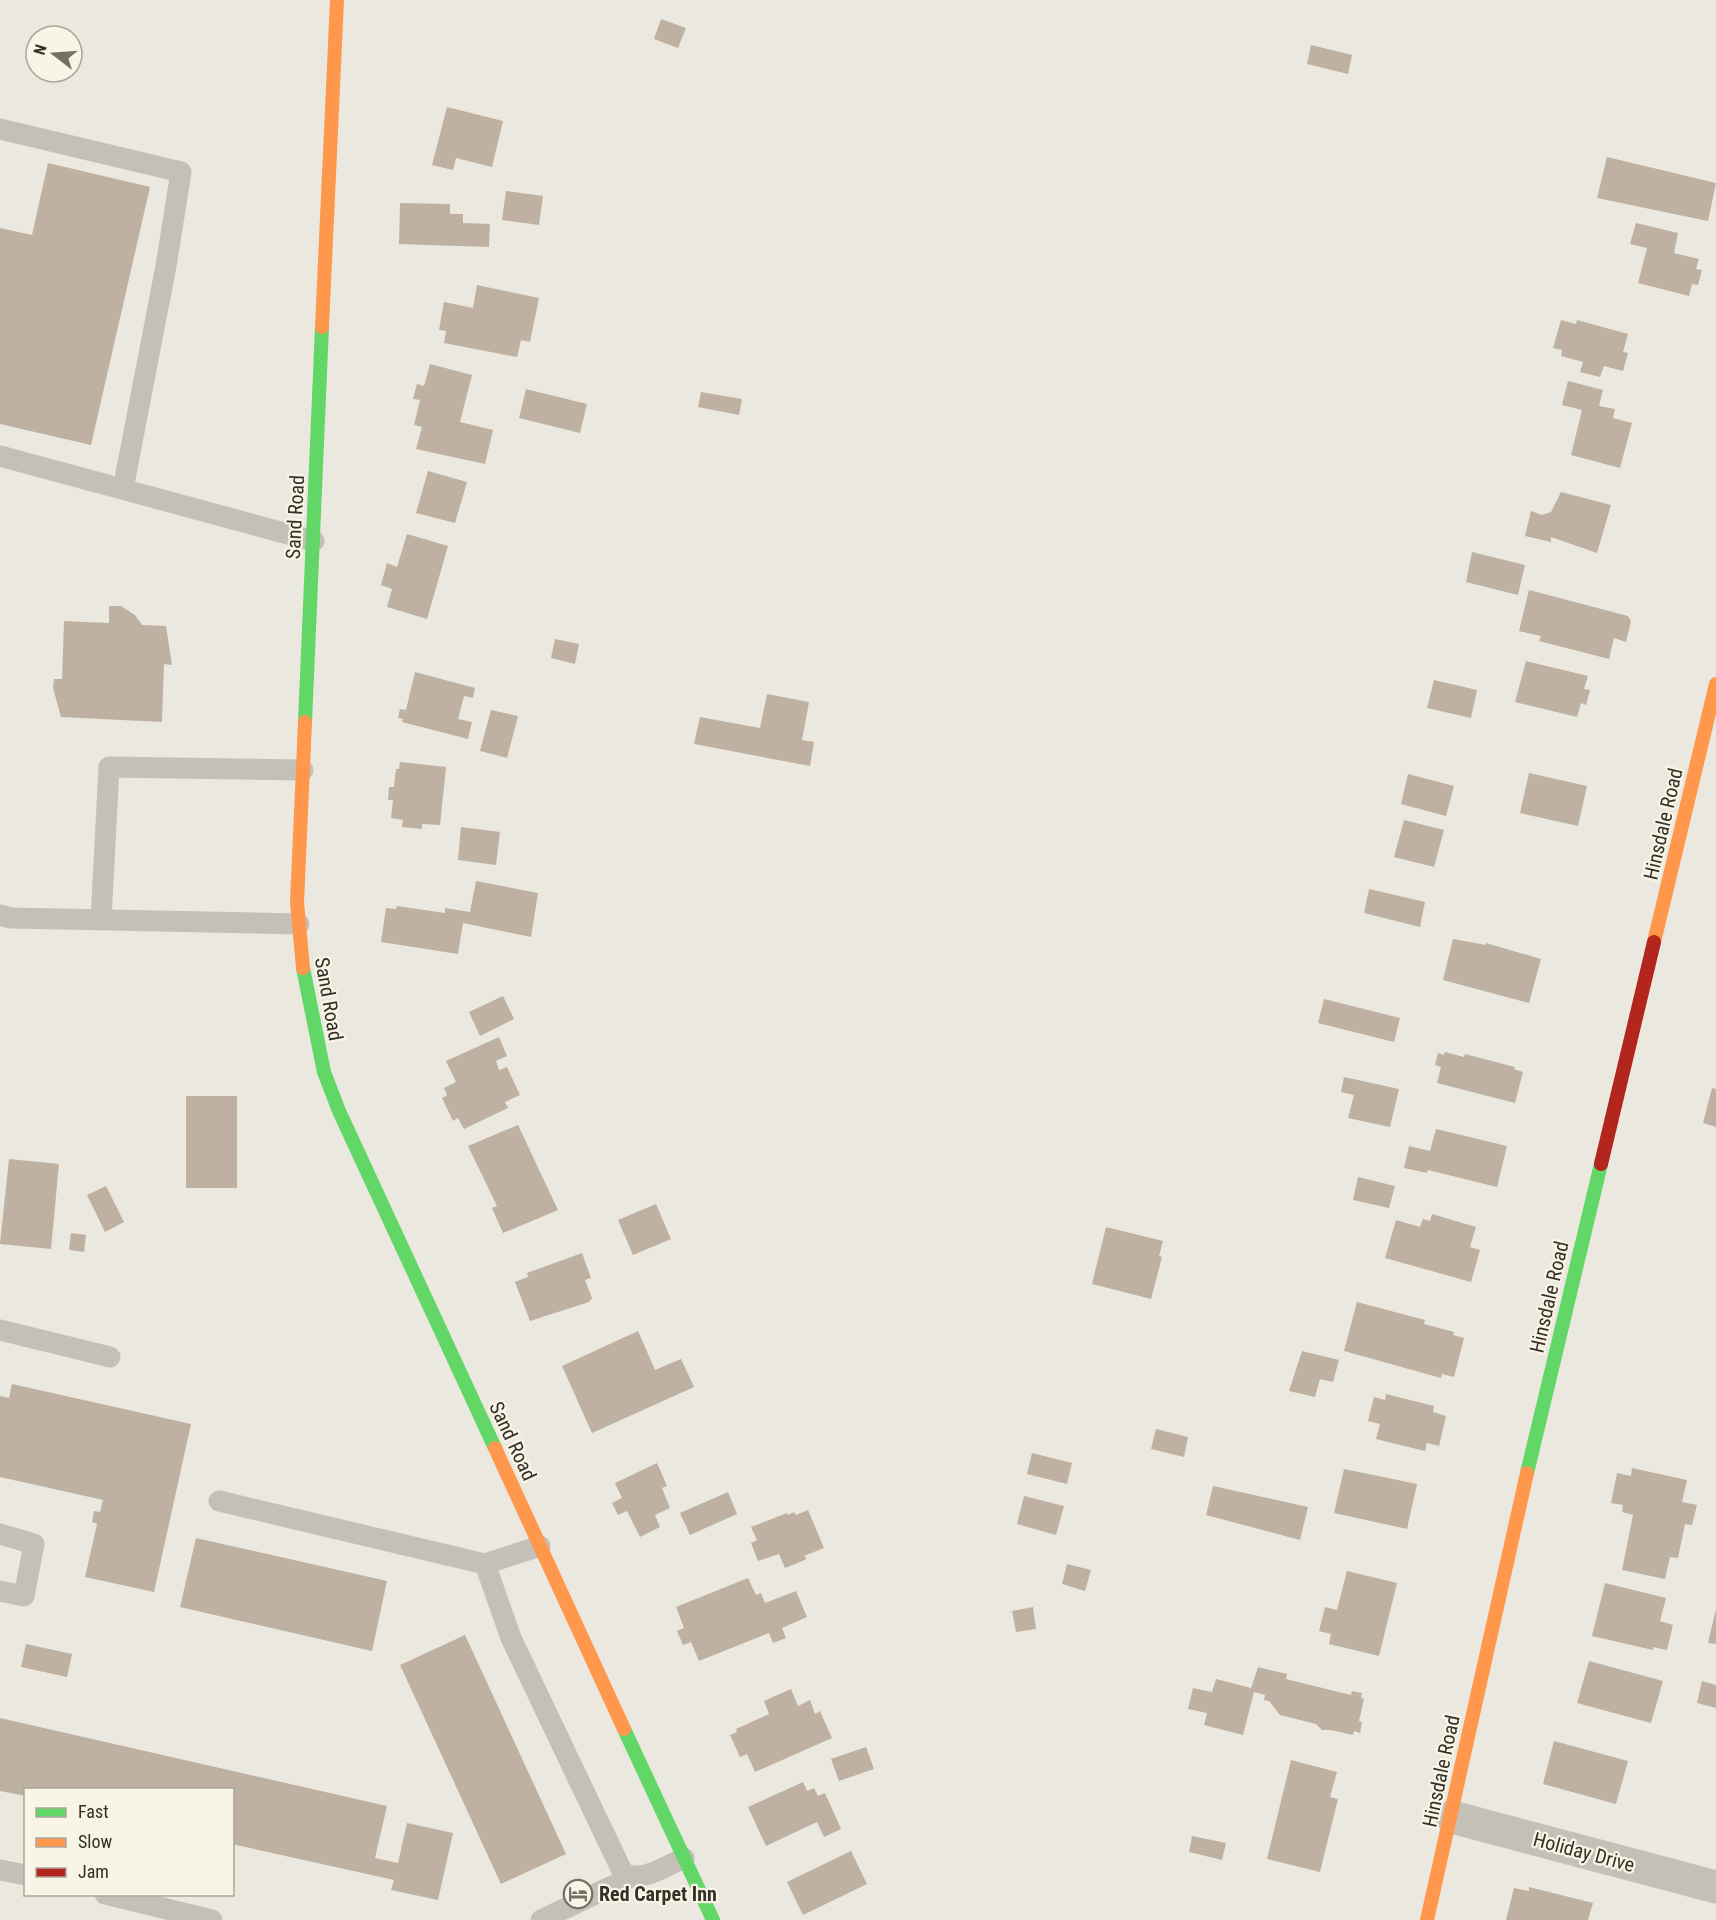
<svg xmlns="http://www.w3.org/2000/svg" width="1716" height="1920" font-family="'Roboto Condensed',sans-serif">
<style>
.building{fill:#beb1a1}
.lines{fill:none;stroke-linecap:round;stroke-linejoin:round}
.lane{stroke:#c4c0b8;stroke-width:21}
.street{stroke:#c4c0b8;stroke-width:33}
.fast{stroke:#63d668;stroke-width:14}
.slow{stroke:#ff974d;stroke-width:14}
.jam{stroke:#b3261e;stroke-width:14}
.labels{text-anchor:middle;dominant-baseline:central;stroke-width:4.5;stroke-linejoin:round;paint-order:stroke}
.street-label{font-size:20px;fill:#342f27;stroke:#f8f5e6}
.poi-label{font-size:20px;font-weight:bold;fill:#342f27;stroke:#f8f5e6;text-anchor:start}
</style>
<rect width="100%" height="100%" fill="#ebe8df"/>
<g class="building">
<polygon points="661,19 686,28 678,48 654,39"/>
<polygon points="1311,45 1352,55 1348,74 1307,64"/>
<polygon points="447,107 503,121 492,167 456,158 453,170 432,165"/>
<polygon points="1607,157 1716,183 1708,221 1597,198"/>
<polygon points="48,163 150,187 91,445 0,424 0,228 32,235"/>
<polygon points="506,191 543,196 539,225 502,220"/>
<polygon points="400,203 450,204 450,214 463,214 463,223 490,224 489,247 399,244"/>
<polygon points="1636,223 1678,233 1674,253 1699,259 1696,269 1702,270 1698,285 1692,284 1689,296 1638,283 1647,248 1630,244"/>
<polygon points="477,285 539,298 530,342 521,340 517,357 444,343 446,331 439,330 444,302 473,308"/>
<polygon points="1561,320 1576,324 1577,320 1628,334 1623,352 1628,353 1623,371 1604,366 1600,377 1580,372 1583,362 1561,356 1562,350 1553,348"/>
<polygon points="430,364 472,375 460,422 493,430 485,464 416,449 422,427 414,425 420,400 413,399 417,384 424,386"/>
<polygon points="1568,381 1603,390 1599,406 1615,409 1613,418 1632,423 1620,468 1571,455 1582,410 1562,405"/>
<polygon points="526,389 587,404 580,433 519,418"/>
<polygon points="701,392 742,399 739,415 698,407"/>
<polygon points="428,471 467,482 455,523 416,513"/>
<polygon points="1561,492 1611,505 1597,553 1551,537 1551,542 1525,536 1531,511 1542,515 1551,512"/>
<polygon points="407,534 448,546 427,619 387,607 392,589 381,585 387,563 397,567"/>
<polygon points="1472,552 1525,565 1518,595 1466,582"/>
<polygon points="1529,590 1628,616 1631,621 1626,642 1614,638 1609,659 1539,641 1541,636 1519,631"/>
<polygon points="109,606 121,606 135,615 142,625 166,626 172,665 164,664 162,722 61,717 53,688 54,679 62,679 64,621 109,623"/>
<polygon points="555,639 579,644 575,664 551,658"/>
<polygon points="1526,661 1588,676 1584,689 1590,690 1586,705 1581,703 1577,717 1515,702"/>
<polygon points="415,672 475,688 473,698 464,696 458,719 472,722 468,739 402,722 403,719 398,718 400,709 406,710"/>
<polygon points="1434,680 1477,690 1471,718 1427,708"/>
<polygon points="767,694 809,702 802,740 814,742 810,766 694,744 700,717 760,728"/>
<polygon points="491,710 518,716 507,758 480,751"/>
<polygon points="400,762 446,767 440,825 422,824 422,829 402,827 403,820 391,818 393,800 388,800 389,787 394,787 396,769 399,769"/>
<polygon points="1529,773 1587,786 1578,826 1520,813"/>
<polygon points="1408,774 1454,786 1446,816 1401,804"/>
<polygon points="1404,820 1444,830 1434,867 1394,857"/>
<polygon points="461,827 500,832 496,865 458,860"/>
<polygon points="476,881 538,893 531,937 463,923 458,954 381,942 386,908 396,909 397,906 445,913 445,908 470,912"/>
<polygon points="1369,889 1425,902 1420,927 1364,913"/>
<polygon points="1453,939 1486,945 1486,943 1541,959 1529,1003 1443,980"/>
<polygon points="503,996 514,1019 480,1036 469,1012"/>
<polygon points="1324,999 1400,1018 1394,1042 1318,1023"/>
<polygon points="499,1037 507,1056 496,1061 499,1070 507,1067 520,1095 505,1102 508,1108 464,1129 458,1118 453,1121 442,1098 447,1095 444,1088 456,1082 446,1061"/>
<polygon points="1445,1052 1464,1057 1465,1054 1515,1067 1514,1069 1523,1072 1515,1103 1437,1083 1441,1067 1435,1065 1438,1053 1444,1055"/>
<polygon points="1344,1077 1399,1089 1390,1127 1348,1118 1354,1095 1341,1092"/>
<polygon points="1712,1088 1716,1089 1716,1127 1703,1123"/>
<rect x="186" y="1096" width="51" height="92"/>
<polygon points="518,1125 558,1210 503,1233 492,1208 497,1206 468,1146"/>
<polygon points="1436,1129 1507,1146 1497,1187 1428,1170 1427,1173 1404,1168 1409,1146 1430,1151"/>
<polygon points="9,1159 59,1164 51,1249 0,1244"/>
<polygon points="1358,1177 1395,1186 1389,1208 1353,1200"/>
<polygon points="106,1186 124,1222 105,1232 87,1195"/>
<polygon points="656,1204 671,1239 633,1255 618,1220"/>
<polygon points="1432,1214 1476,1227 1470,1247 1480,1250 1471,1282 1385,1258 1396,1220 1420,1227 1423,1219 1430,1221"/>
<polygon points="1106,1227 1163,1241 1159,1256 1162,1257 1151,1299 1092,1284"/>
<polygon points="71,1233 86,1235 84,1252 69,1250"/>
<polygon points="582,1253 591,1278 585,1280 592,1298 589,1302 530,1321 515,1282 528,1277 527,1273"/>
<polygon points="1357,1302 1425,1320 1424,1324 1454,1332 1453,1335 1464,1338 1454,1377 1442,1374 1441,1378 1344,1351"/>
<polygon points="638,1331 655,1370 681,1359 694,1387 592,1433 562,1366"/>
<polygon points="1302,1351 1339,1360 1333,1382 1320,1379 1315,1397 1289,1391"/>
<polygon points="12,1384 191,1424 154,1592 85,1577 97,1524 92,1522 94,1511 100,1512 103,1500 0,1477 0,1396 9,1398"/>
<polygon points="1386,1394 1434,1406 1433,1412 1446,1416 1439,1446 1427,1443 1425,1451 1376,1439 1380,1424 1368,1421 1374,1397 1385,1400"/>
<polygon points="1156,1429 1188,1437 1184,1457 1151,1449"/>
<polygon points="1032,1453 1072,1463 1067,1484 1027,1474"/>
<polygon points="657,1463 667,1486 662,1488 670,1508 655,1515 660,1527 640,1537 627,1511 618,1515 612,1503 622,1498 615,1483"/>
<polygon points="1632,1468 1687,1480 1682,1502 1697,1505 1692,1525 1685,1524 1678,1558 1670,1557 1665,1579 1622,1570 1633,1515 1622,1512 1623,1505 1611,1503 1617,1473 1631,1476"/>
<polygon points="1344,1469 1417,1484 1407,1529 1334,1513"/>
<polygon points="1213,1486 1308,1507 1300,1540 1206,1515"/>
<polygon points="728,1492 737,1514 690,1535 680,1513"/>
<polygon points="1024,1496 1064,1506 1056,1535 1017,1524"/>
<polygon points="808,1510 824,1548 804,1556 807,1559 785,1568 779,1554 758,1561 751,1543 757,1540 751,1527 787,1513 788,1515 794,1512 796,1515"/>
<polygon points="196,1538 387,1581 372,1651 180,1607"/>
<polygon points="1067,1564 1091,1570 1085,1591 1062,1584"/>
<polygon points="1347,1571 1397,1583 1379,1656 1329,1644 1331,1634 1319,1631 1325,1607 1337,1610"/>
<polygon points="748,1578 756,1595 761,1593 765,1603 796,1591 807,1617 782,1628 786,1638 773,1643 769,1633 699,1661 691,1642 683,1645 677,1631 684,1628 676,1607"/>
<polygon points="1605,1583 1666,1598 1660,1621 1673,1625 1667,1650 1653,1647 1653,1650 1592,1636"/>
<polygon points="1033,1607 1036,1629 1016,1632 1012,1611"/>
<polygon points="1716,1609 1716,1644 1708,1643"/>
<polygon points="465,1635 566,1854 501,1884 400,1665"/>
<polygon points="26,1644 72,1654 67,1677 21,1667"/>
<polygon points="1589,1661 1663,1681 1651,1723 1577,1703"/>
<polygon points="1258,1667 1287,1674 1286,1679 1351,1695 1352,1691 1362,1693 1361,1698 1364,1699 1359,1721 1362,1722 1360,1733 1354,1731 1353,1735 1331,1730 1322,1730 1316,1724 1280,1715 1269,1701 1264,1700 1265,1695 1254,1692 1243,1735 1204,1725 1207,1713 1188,1709 1193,1688 1212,1692 1216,1679 1251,1688"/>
<polygon points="1702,1681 1716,1685 1716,1708 1697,1703"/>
<polygon points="791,1689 798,1706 810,1700 815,1714 820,1711 832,1738 755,1772 747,1754 740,1757 730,1735 737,1732 736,1729 769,1714 764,1701"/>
<polygon points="0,1718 387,1806 375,1858 398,1863 407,1823 453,1833 438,1900 391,1890 394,1880 232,1844 232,1790 26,1790 26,1796 0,1791"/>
<polygon points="1554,1741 1628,1761 1616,1804 1543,1784"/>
<polygon points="866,1747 874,1769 839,1781 831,1759"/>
<polygon points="1291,1760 1337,1772 1330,1797 1338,1799 1320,1872 1267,1859"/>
<polygon points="803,1782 807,1791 814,1788 818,1796 825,1793 841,1829 824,1837 817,1822 766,1846 748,1807"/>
<polygon points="1192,1836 1226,1843 1222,1860 1189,1852"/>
<polygon points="851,1851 867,1884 803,1915 787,1882"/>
<polygon points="1529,1887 1593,1903 1588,1920 1506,1920 1514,1888 1529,1891"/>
</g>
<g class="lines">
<g class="lane">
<polyline points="0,129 181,172 166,266 123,489"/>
<polyline points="0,456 314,541"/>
<polyline points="0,915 11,918 299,924"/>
<polyline points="101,920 109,767 303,770"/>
<polyline points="0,1330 110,1357"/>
<polyline points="219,1501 485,1564"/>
<polyline points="0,1534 34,1544 24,1596 0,1591"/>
<path d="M540,1546L485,1564L511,1638L623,1873C642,1883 666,1866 684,1858"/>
<polyline points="0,1870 26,1875"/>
<polyline points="105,1894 212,1920"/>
<polyline points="541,1920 631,1877"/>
</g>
<polyline class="street" points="1452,1817 1716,1887"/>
<g class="fast">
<polyline points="305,722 322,327"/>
<polyline points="303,968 324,1072 339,1111 495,1448"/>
<polyline points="1527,1473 1601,1164"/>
<polyline points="624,1729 713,1920"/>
</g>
<g class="slow">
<polyline points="322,327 337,0"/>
<polyline points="1654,942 1716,684"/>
<polyline points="303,968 297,902 305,722"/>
<polyline points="495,1448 624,1729"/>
<polyline points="1427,1920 1527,1473"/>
</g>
<polyline class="jam" points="1601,1164 1654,942"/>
</g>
<defs>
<g id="hotel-ring" transform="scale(1.5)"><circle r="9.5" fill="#f8f5e6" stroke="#747067" stroke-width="1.5"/><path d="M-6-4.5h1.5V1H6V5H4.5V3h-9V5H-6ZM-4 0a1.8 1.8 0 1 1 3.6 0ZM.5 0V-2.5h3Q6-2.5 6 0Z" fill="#747067"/></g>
</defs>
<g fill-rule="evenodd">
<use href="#hotel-ring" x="578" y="1894"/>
</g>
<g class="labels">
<g class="street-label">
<text transform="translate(295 517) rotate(-87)">Sand Road</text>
<text transform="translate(1663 824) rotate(-77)">Hinsdale Road</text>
<text transform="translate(329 999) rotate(80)">Sand Road</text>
<text transform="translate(1549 1297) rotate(-77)">Hinsdale Road</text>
<text transform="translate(513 1441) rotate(65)">Sand Road</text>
<text transform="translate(1441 1771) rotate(-78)">Hinsdale Road</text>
<text transform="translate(1584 1852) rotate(15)">Holiday Drive</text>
</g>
<g class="poi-label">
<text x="599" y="1894">Red Carpet Inn</text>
</g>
</g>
<rect x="24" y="1788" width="210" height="108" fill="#f8f5e6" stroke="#aaa69a" stroke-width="1.5"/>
<rect x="36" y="1808" width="30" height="9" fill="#63d668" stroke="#aaa69a" stroke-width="1.5"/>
<text x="78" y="1818" font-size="18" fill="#342f27">Fast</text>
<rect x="36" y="1838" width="30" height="9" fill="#ff974d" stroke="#aaa69a" stroke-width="1.5"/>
<text x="78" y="1848" font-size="18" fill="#342f27">Slow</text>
<rect x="36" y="1868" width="30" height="9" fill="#b3261e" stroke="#aaa69a" stroke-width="1.5"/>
<text x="78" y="1878" font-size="18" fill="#342f27">Jam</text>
<g transform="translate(54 54) rotate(287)"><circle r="28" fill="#f8f5e6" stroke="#aaa69a" stroke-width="1.5"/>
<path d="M0-4.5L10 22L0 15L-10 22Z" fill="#747067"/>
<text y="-9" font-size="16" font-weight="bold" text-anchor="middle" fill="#342f27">N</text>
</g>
</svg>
